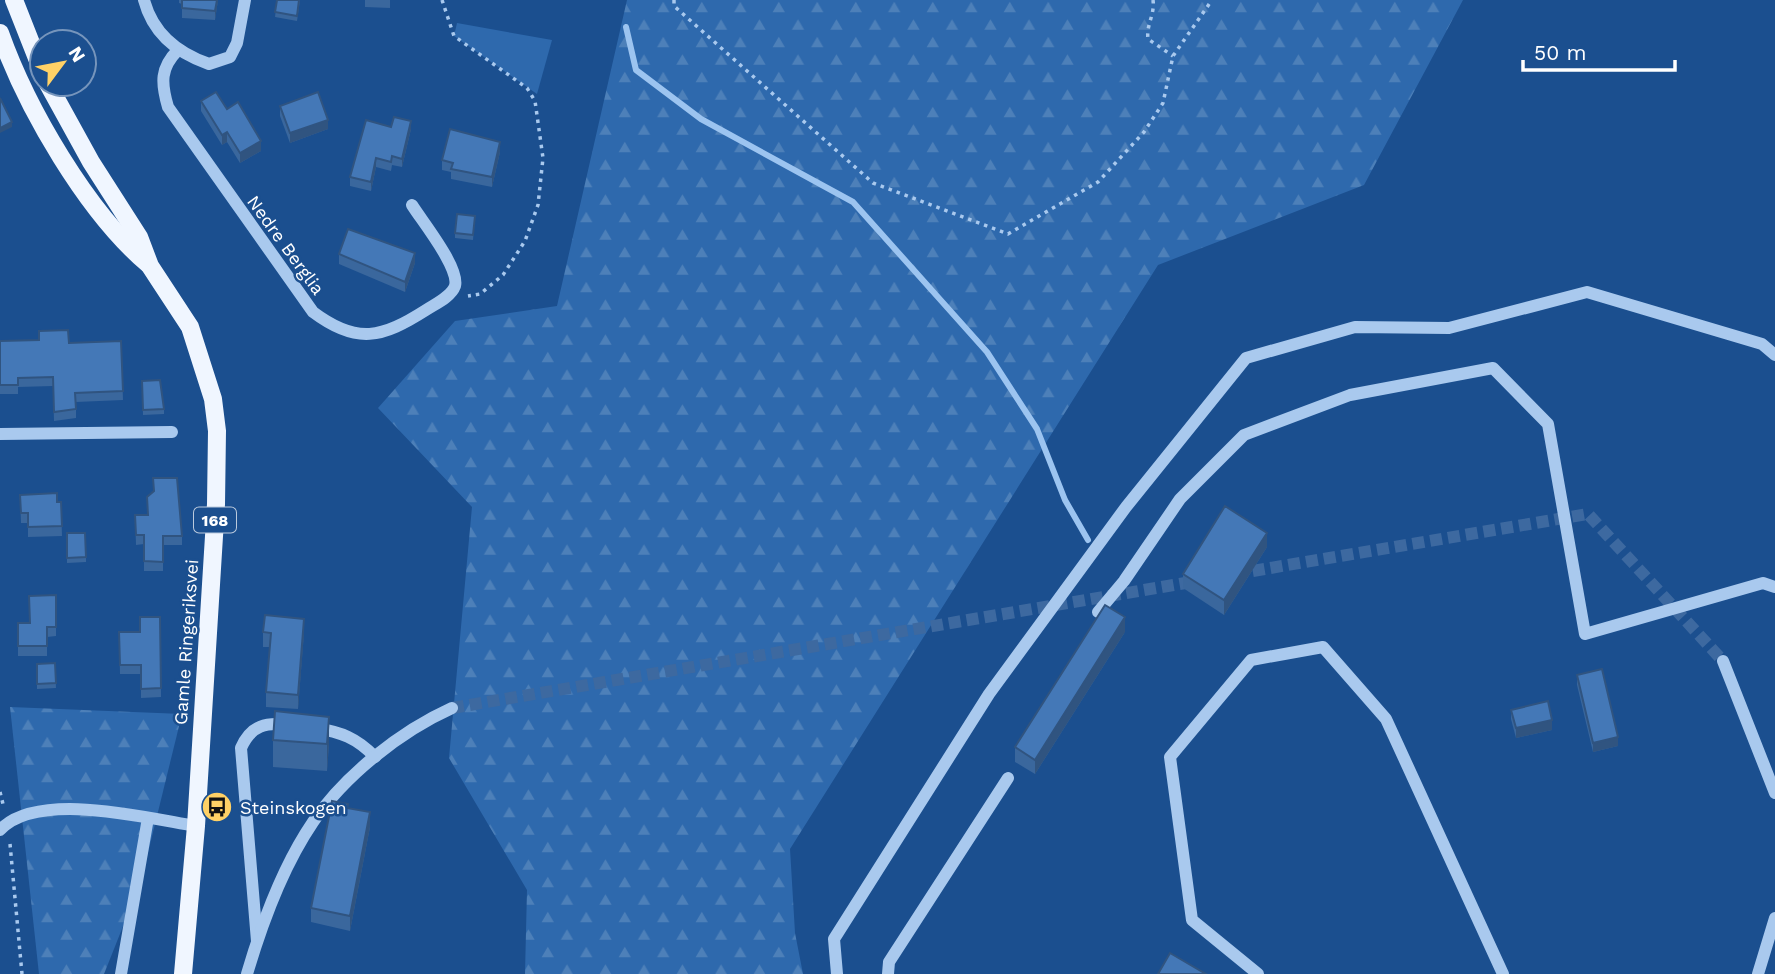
<svg xmlns="http://www.w3.org/2000/svg" width="1775" height="974" font-family="'Work Sans',sans-serif">
<style>
.grass{fill:#2e69ad}
.forest{fill:url(#forest-firs)}
.lines{fill:none;stroke-linecap:round;stroke-linejoin:round}
.stream{stroke:#9cc4f0;stroke-width:6}
.minor-tunnel{stroke:#3d69a0;stroke-width:12;stroke-dasharray:12 6;stroke-linecap:butt}
.path{stroke:#a9c9ee;stroke-width:3.5;stroke-dasharray:3.5 5;stroke-linecap:butt}
.minor{stroke:#a9c9ee;stroke-width:12}
.major{stroke:#f0f6ff;stroke-width:18}
.wall{fill:#3a679d}
.shaded-wall{fill:#305480}
.building{fill:#4478b7;stroke:#305480;stroke-width:2}
.labels{text-anchor:middle;dominant-baseline:central;stroke-width:5;stroke-linejoin:round;paint-order:stroke}
.shield{fill:#1b4f8f;stroke:#bbcadd;stroke-width:2}
.shield-label{font-size:16px;font-weight:bold;fill:#fff}
.street-label{font-size:18px;fill:#fff;stroke:#1b4f8f}
.poi-label{font-size:18px;fill:#fff;stroke:#1b4f8f;text-anchor:start}
</style>
<defs>
<pattern id="forest-firs" width="22" height="20" patternUnits="userSpaceOnUse" patternTransform="scale(1.75)"><rect width="22" height="20" fill="#2e69ad"/><path d="M5 1l3.5 6h-7zM16 11l3.5 6h-7z" fill="#4d80b9"/></pattern>
</defs>
<rect width="100%" height="100%" fill="#1b4f8f"/>
<polygon class="grass" points="457,23 552,40 537,94 454,36"/>
<g class="forest">
<polygon points="627,0 1463,0 1364,185 1158,265 790,849 795,933 803,974 525,974 527,890 449,758 472,507 378,408 455,321 557,306"/>
<polygon points="10,707 182,714 141,881 104,974 39,974"/>
</g>
<g class="lines">
<polyline class="stream" points="626,27 636,70 701,119 853,202 987,352 1037,429 1065,500 1088,540"/>
<g class="minor-tunnel">
<polyline points="1235,574 1588,514 1723,661"/>
<polyline points="452,708 1197,581"/>
</g>
<g class="path">
<polyline points="442,0 454,36 527,88 535,101 543,158 538,205 525,241 503,275 480,294 468,296"/>
<polyline points="674,0 674,6 873,183 1008,234 1098,182 1144,132 1163,103 1173,56 1212,0"/>
<path d="M1153,0C1155,15 1146,25 1148,39L1173,56"/>
<polyline points="0,792 4,808"/>
<polyline points="10,844 22,974"/>
</g>
<g class="minor">
<path d="M144,0C153,34 177,53 209,64L230,57L237,43L245,0"/>
<path d="M178,50C160,68 161,83 168,107L313,312C357,345 382,338 426,310C435,304 451,297 455,286C460,268 422,221 412,205"/>
<polyline points="0,434 172,432"/>
<polyline points="1098,612 1124,581 1180,499 1244,435 1350,395 1493,368 1548,424 1585,634 1763,583 1775,587"/>
<polyline points="1723,661 1775,793"/>
<path d="M315,728C341,732 357,738 375,757"/>
<path d="M0,830C37,790 147,818 196,826"/>
<path d="M257,941L241,748C251,725 266,722 290,725"/>
<polyline points="121,974 148,818"/>
<path d="M247,974C262,923 283,866 313,822C345,775 401,731 452,708"/>
<polyline points="837,974 834,939 989,694 1126,507 1246,358 1355,327 1449,328 1587,292 1762,344 1775,355"/>
<polyline points="888,974 889,962 1008,778"/>
<polyline points="1258,974 1192,920 1170,757 1251,660 1323,647 1386,719 1503,974"/>
<polyline points="1758,974 1775,918"/>
</g>
<g class="major">
<polyline points="14,0 42,71"/>
<path d="M0,33C27,109 87,212 148,264"/>
<polyline points="48,84 91,162 139,237 150,266 190,327 213,399 217,431 216,504 196,826 183,974"/>
</g>
</g>
<g class="wall">
<polygon points="179,0 218,0 215,20 182,18 182,4 179,3"/>
<polygon points="277,0 300,0 297,21 275,17"/>
<polygon points="365,0 390,0 390,8 365,7"/>
<polygon points="201,101 227,109 261,151 240,163 227,142 222,145 201,111"/>
<polygon points="280,106 328,129 290,143 280,116"/>
<polygon points="391,127 411,129 402,167 392,165 391,171 376,167 371,191 350,186 350,177"/>
<polygon points="500,152 492,187 451,179 451,172 442,170 442,160"/>
<polygon points="475,216 473,240 455,238 455,233"/>
<polygon points="339,254 415,263 405,292 339,264"/>
<polygon points="0,341 69,343 121,341 123,400 76,402 76,418 54,421 53,386 18,387 18,394 0,394"/>
<polygon points="142,381 164,409 164,414 143,415"/>
<polygon points="20,495 61,502 62,536 28,537 28,523 21,523"/>
<polygon points="135,515 182,536 182,545 163,545 163,571 144,571 144,544 136,545"/>
<polygon points="67,533 86,557 86,562 67,563"/>
<polygon points="1267,547 1224,615 1183,588 1183,574"/>
<polygon points="56,595 56,636 47,637 47,656 18,656 18,623 29,623"/>
<polygon points="160,617 161,697 141,698 141,674 120,674 119,632 140,632"/>
<polygon points="263,632 304,633 298,709 266,707 266,692 270,647 263,647"/>
<polygon points="1125,632 1035,774 1015,762 1015,747"/>
<polygon points="55,663 56,688 37,689 37,664"/>
<polygon points="1577,675 1618,746 1593,752 1577,685"/>
<polygon points="1511,710 1552,730 1516,738 1511,719"/>
<polygon points="273,740 329,744 327,771 273,767"/>
<polygon points="348,808 370,827 350,931 311,922 311,908"/>
</g>
<g class="shaded-wall">
<polygon points="217,0 218,0 215,20 215,11"/>
<polygon points="328,120 328,129 290,143 290,133"/>
<polygon points="411,121 411,129 402,167 402,159"/>
<polygon points="12,122 12,127 0,133 0,128"/>
<polygon points="227,132 227,142 222,145 222,135"/>
<polygon points="261,141 261,151 240,163 240,153"/>
<polygon points="500,142 500,152 492,187 492,177"/>
<polygon points="376,158 376,167 371,191 371,182"/>
<polygon points="415,253 415,263 405,292 405,282"/>
<polygon points="1267,533 1267,547 1224,615 1224,600"/>
<polygon points="1125,617 1125,632 1035,774 1035,760"/>
<polygon points="304,619 304,633 298,709 298,695"/>
<polygon points="329,717 329,744 327,771 327,744"/>
<polygon points="1552,720 1552,730 1516,738 1516,728"/>
<polygon points="1618,737 1618,746 1593,752 1593,743"/>
<polygon points="370,812 370,827 350,931 350,916"/>
</g>
<g class="building">
<polygon points="182,0 217,0 215,11 182,8"/>
<polygon points="277,0 299,0 297,16 275,12"/>
<polygon points="216,92 227,109 238,102 261,141 240,153 227,132 222,135 201,101"/>
<polygon points="318,92 328,120 290,133 280,106"/>
<polygon points="0,98 12,122 0,128"/>
<polygon points="394,117 411,121 402,159 392,156 391,162 376,158 371,182 350,177 366,120 391,127"/>
<polygon points="450,129 500,142 492,177 451,169 453,163 442,160"/>
<polygon points="457,214 475,216 473,235 455,233"/>
<polygon points="348,229 415,253 405,282 339,254"/>
<polygon points="68,330 69,343 121,341 123,391 75,393 76,409 54,412 53,377 18,378 18,385 0,385 0,341 39,340 39,331"/>
<polygon points="160,380 164,409 143,410 142,381"/>
<polygon points="153,478 177,478 182,536 163,536 163,562 144,561 144,535 136,535 135,515 148,515 147,497 154,491"/>
<polygon points="57,493 57,502 61,502 62,526 28,527 28,513 21,513 20,495"/>
<polygon points="1225,506 1267,533 1224,600 1183,574"/>
<polygon points="67,533 85,533 86,557 67,558"/>
<polygon points="56,595 56,627 47,627 47,646 18,646 18,623 30,623 29,596"/>
<polygon points="1105,605 1125,617 1035,760 1015,747"/>
<polygon points="265,615 304,619 298,695 266,692 271,633 263,632"/>
<polygon points="140,617 160,617 161,688 141,689 141,665 120,665 119,632 140,632"/>
<polygon points="55,663 56,683 37,684 37,664"/>
<polygon points="1602,669 1618,737 1593,743 1577,675"/>
<polygon points="1548,701 1552,720 1516,728 1511,710"/>
<polygon points="275,711 329,717 327,744 273,740"/>
<polygon points="332,801 348,804 347,808 370,812 350,916 311,908"/>
<polygon points="1170,953 1206,974 1158,974"/>
</g>
<defs>
<g id="bus-disc" transform="scale(1.575)"><circle r="9.5" fill="#ffd166" stroke="#1b4f8f"/><path d="M-5-6H5V4H4V6H2V4H-2V6H-4V4H-5ZM-3.5-4V0h7V-4ZM-3.5 1.2v1.5H-2V1.2ZM2 1.2v1.5H3.5V1.2Z" fill="#111"/></g>
</defs>
<g fill-rule="evenodd">
<use href="#bus-disc" x="217" y="807"/>
</g>
<g class="labels">
<rect class="shield" x="194" y="507.5" width="42" height="25" rx="5"/>
<g class="shield-label">
<text x="215" y="520">168</text>
</g>
<g class="street-label">
<text transform="translate(286 245) rotate(54)">Nedre Berglia</text>
<text transform="translate(186 642) rotate(-86)">Gamle Ringeriksvei</text>
</g>
<g class="poi-label">
<text x="240" y="807">Steinskogen</text>
</g>
</g>
<g transform="translate(63 63) rotate(58)"><circle r="33" fill="#1b4f8f" stroke="#7695bc" stroke-width="2"/>
<path d="M0-5L12 26L0 18L-12 26Z" fill="#ffd166"/>
<text y="-10" font-size="19" font-weight="bold" text-anchor="middle" fill="#ffffff">N</text>
</g>
<path d="M1523 60v10h152v-10" fill="none" stroke="#ffffff" stroke-width="3.5"/>
<text x="1534" y="60" font-size="21" fill="#ffffff" stroke="#1b4f8f" stroke-width="5" paint-order="stroke">50 m</text>
</svg>
